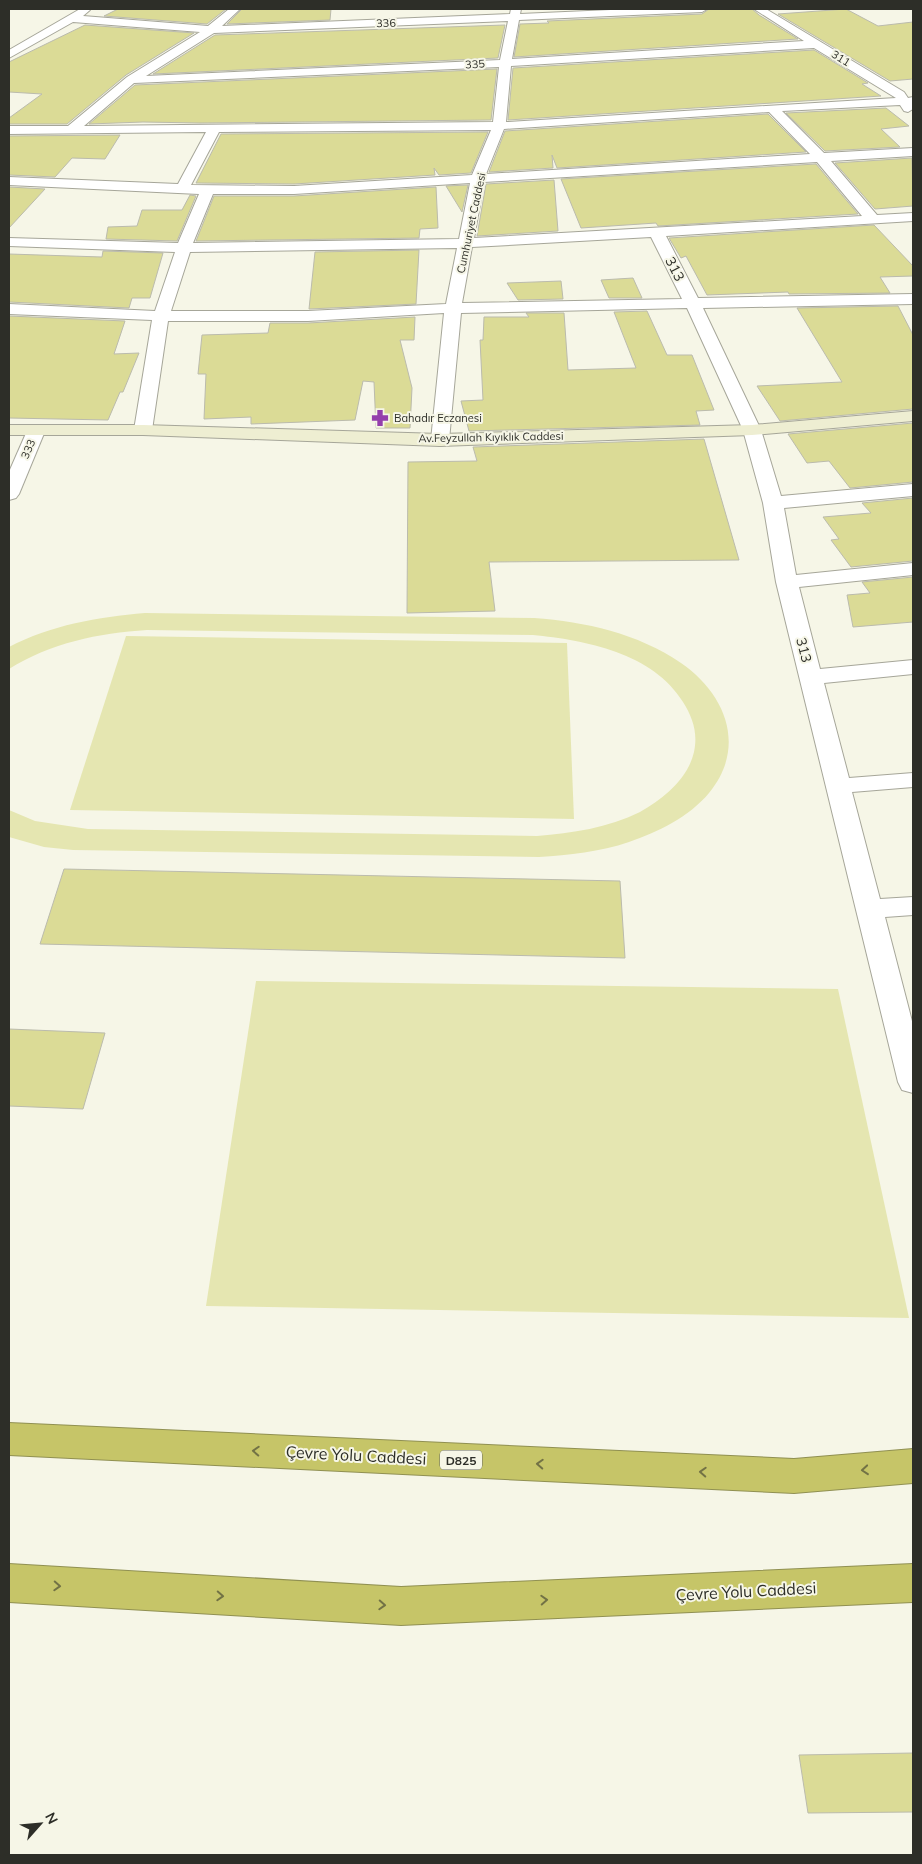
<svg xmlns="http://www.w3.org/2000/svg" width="922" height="1864" font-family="Mulish,sans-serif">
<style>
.green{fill:#e5e6b1}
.building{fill:#dbdb96;stroke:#bbbbad}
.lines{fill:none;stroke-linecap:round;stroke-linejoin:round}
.street-casing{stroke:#a6a699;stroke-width:2}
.secondary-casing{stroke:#a6a699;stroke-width:2}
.highway-casing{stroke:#909052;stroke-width:2}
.street{fill:#fff;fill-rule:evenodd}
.secondary{fill:#eeeed2;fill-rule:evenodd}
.highway{fill:#c6c568;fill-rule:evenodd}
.oneway{stroke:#727245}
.labels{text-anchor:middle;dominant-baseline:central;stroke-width:4;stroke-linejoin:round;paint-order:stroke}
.far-street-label{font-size:11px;fill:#2d2e28;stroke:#f6f6e7}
.far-poi-label{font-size:11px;fill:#2d2e28;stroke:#f6f6e7;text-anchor:start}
.shield{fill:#f6f6e7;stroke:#696a61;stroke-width:1}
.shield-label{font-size:12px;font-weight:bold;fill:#2d2e28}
.street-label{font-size:14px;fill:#2d2e28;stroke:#f6f6e7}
.near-street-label{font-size:16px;fill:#2d2e28;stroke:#f6f6e7}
</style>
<rect width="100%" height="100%" fill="#f6f6e7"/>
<g class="green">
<path d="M145,613L534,618C586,622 637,633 681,663C726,694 747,747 709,793C689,817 658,832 629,842C600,852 569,855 539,857L73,850L44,847L9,837V810L35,821L88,829L537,836C572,833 608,828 640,812C663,799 688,779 694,752C698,733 693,718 683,702C653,653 585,640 533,635L147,630C98,633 51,643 9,669V647C51,625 98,617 145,613Z"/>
<polygon points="126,636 567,643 574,819 70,810"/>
<polygon points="256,981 838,989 909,1318 206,1306"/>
</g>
<g class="building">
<polygon points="118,9 226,9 207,24 104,16"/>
<polygon points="242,9 331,9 330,20 227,24"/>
<polygon points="709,9 752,9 759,15 798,39 514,57 520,24 549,23 547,21 702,14"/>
<polygon points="846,9 878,26 913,22 913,79 890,81 778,14"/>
<polygon points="85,25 194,33 126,75 67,124 9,124 9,118 42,94 9,92 9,62"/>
<polygon points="505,25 498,58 153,74 215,35"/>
<polygon points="814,50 868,83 862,84 881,96 508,120 513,68"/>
<polygon points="497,69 491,120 200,123 143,122 89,124 135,85"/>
<polygon points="886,108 909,126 881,129 900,147 825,151 786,113"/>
<polygon points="768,114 806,152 557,168 552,155 553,168 489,172 505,131"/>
<polygon points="488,132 471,173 439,175 434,168 435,175 294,184 196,183 221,134"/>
<polygon points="120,135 105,159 72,158 55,177 9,175 9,136"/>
<polygon points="912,158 913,206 875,209 835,163"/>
<polygon points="816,164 858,214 658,226 656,223 581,228 561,179"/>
<polygon points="554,180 558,231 477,236 486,184"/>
<polygon points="468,185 462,212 446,186"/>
<polygon points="9,187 45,189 9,228"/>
<polygon points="436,187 438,228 420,229 419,238 196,241 214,196 294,196"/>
<polygon points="190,195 196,196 177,241 106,239 108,227 137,226 142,210 182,210"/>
<polygon points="874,225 913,266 913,276 880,277 890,293 789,294 788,292 707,295 686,256 681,258 669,238"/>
<polygon points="419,250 416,304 309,309 315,252"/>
<polygon points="103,251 163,253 150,298 132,298 129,308 9,302 9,254 102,257"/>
<polygon points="633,278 642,298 609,298 601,280"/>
<polygon points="561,281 563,299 518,300 507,283"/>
<polygon points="898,306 913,335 913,409 780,421 757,386 842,382 797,308"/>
<polygon points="647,311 667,355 692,355 714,410 696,411 700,425 469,431 461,401 483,400 480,340 483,340 484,317 529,317 526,313 564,313 568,370 636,368 614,312"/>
<polygon points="9,316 125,321 114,354 139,353 123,392 120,392 108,420 9,418"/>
<polygon points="415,317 414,340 400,340 412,388 410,428 376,428 374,382 363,381 355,420 251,424 251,417 204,419 206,374 198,374 202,335 268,333 270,323 308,323"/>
<polygon points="913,423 913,482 850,488 829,461 807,463 788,434"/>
<polygon points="704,439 739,560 489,562 495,611 407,613 408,462 477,461 473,447"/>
<polygon points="913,498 913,561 851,567 831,540 839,539 823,517 871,513 862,503"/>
<polygon points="913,577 913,622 853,627 847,595 870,593 862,582"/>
<polygon points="64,869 620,881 625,958 40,944"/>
<polygon points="9,1029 105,1033 83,1109 9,1106"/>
<polygon points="913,1753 913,1812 808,1813 799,1755"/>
</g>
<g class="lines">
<g class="street-casing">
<g id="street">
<path d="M80,9L90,10L83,16L208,26L229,9H240L222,26L510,14L511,9H521L520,14L633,9H707L702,12L519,20L512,59L804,41L754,9H766L904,92L908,98L913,97V109L908,112L904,111L900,105L782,111L824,153L913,148V156L831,161L877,215L913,213V221L666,236L698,298L913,294V304L703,308L761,430L781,496L913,484V496L784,508L796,575L913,563V575L799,587L820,669L913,660V674L824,683L849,778L913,773V787L852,792L880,899L913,897V915L885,917L913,1025V1093L902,1090L898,1082L776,582L763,503L743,430L687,308L461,313L449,440L447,444L440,446L433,444L431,440L444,313L308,321H168L152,430L149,434L143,435L137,434L134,430L152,320L9,314V304L155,311L175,252L9,246V238L178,243L199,194L9,185V177L178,184L206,132L9,134V126H68L127,77L200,32L73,22L9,58V50ZM508,21L500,60L146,76L214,33ZM814,48L896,98L506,122L511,66ZM499,67L493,122L84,126L134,83ZM769,112L810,154L486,174L504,129ZM491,130L472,175L294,186L191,185L219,132ZM817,162L862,216L474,238L484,182ZM470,183L459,239L193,243L213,194H294ZM651,237L682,299L462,303L472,247ZM457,248L446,304L308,311H171L190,252Z"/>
<polygon points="36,425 42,427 45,431 19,494 16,498 9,500 9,472 27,431 30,427"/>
</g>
</g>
<g class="secondary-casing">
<polygon id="secondary" points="913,411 913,421 752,435 440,446 143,435 9,435 9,425 143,425 440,434 752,425"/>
</g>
<g class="highway-casing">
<g id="highway">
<polygon points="9,1423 794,1459 913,1449 913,1483 794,1493 9,1455"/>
<polygon points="9,1564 401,1587 913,1564 913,1602 401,1625 9,1602"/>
</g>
</g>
<use href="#street" class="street"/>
<use href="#secondary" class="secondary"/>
<use href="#highway" class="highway"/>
</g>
<defs><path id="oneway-chevron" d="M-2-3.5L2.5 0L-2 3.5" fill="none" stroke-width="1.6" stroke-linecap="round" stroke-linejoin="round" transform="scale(1.25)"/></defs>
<g class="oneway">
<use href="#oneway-chevron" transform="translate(256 1451) rotate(-177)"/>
<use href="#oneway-chevron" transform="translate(540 1464) rotate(-177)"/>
<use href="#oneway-chevron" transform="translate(865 1470) rotate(175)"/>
<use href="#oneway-chevron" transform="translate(703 1472) rotate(-177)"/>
<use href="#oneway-chevron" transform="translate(57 1586) rotate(3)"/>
<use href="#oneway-chevron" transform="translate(220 1596) rotate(3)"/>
<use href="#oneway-chevron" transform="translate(544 1600) rotate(-3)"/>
<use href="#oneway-chevron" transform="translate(382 1605) rotate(3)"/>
</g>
<defs>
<g id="pharmacy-bare" transform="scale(1.35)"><path d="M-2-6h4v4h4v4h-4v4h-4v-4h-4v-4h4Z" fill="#943fac" stroke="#f6f6e7" stroke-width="2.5" paint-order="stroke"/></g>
</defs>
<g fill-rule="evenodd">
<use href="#pharmacy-bare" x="380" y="418"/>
</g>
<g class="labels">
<g class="far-street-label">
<text transform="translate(386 23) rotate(-2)">336</text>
<text transform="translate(841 58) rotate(32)">311</text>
<text transform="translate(475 64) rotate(-3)">335</text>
<text transform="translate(471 223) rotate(-78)">Cumhuriyet Caddesi</text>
<text transform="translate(491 437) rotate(-1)">Av.Feyzullah Kıyıklık Caddesi</text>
<text transform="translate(28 449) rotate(-67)">333</text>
</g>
<g class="far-poi-label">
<text x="394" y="418">Bahadır Eczanesi</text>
</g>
<rect class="shield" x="440" y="1450.5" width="42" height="19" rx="4"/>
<g class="shield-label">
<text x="461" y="1460">D825</text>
</g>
<g class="street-label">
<text transform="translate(675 269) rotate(63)">313</text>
<text transform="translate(804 650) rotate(76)">313</text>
</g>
<g class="near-street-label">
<text transform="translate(356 1455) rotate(3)">Çevre Yolu Caddesi</text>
<text transform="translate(746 1591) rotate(-3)">Çevre Yolu Caddesi</text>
</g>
</g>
<rect width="922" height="1864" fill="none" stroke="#2d2e28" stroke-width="20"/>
<g transform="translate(40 1824) rotate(63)" stroke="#f6f6e7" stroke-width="4" paint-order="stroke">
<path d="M0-4L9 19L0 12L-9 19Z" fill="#2d2e28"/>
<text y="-8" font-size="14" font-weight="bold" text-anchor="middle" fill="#2d2e28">N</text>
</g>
</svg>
